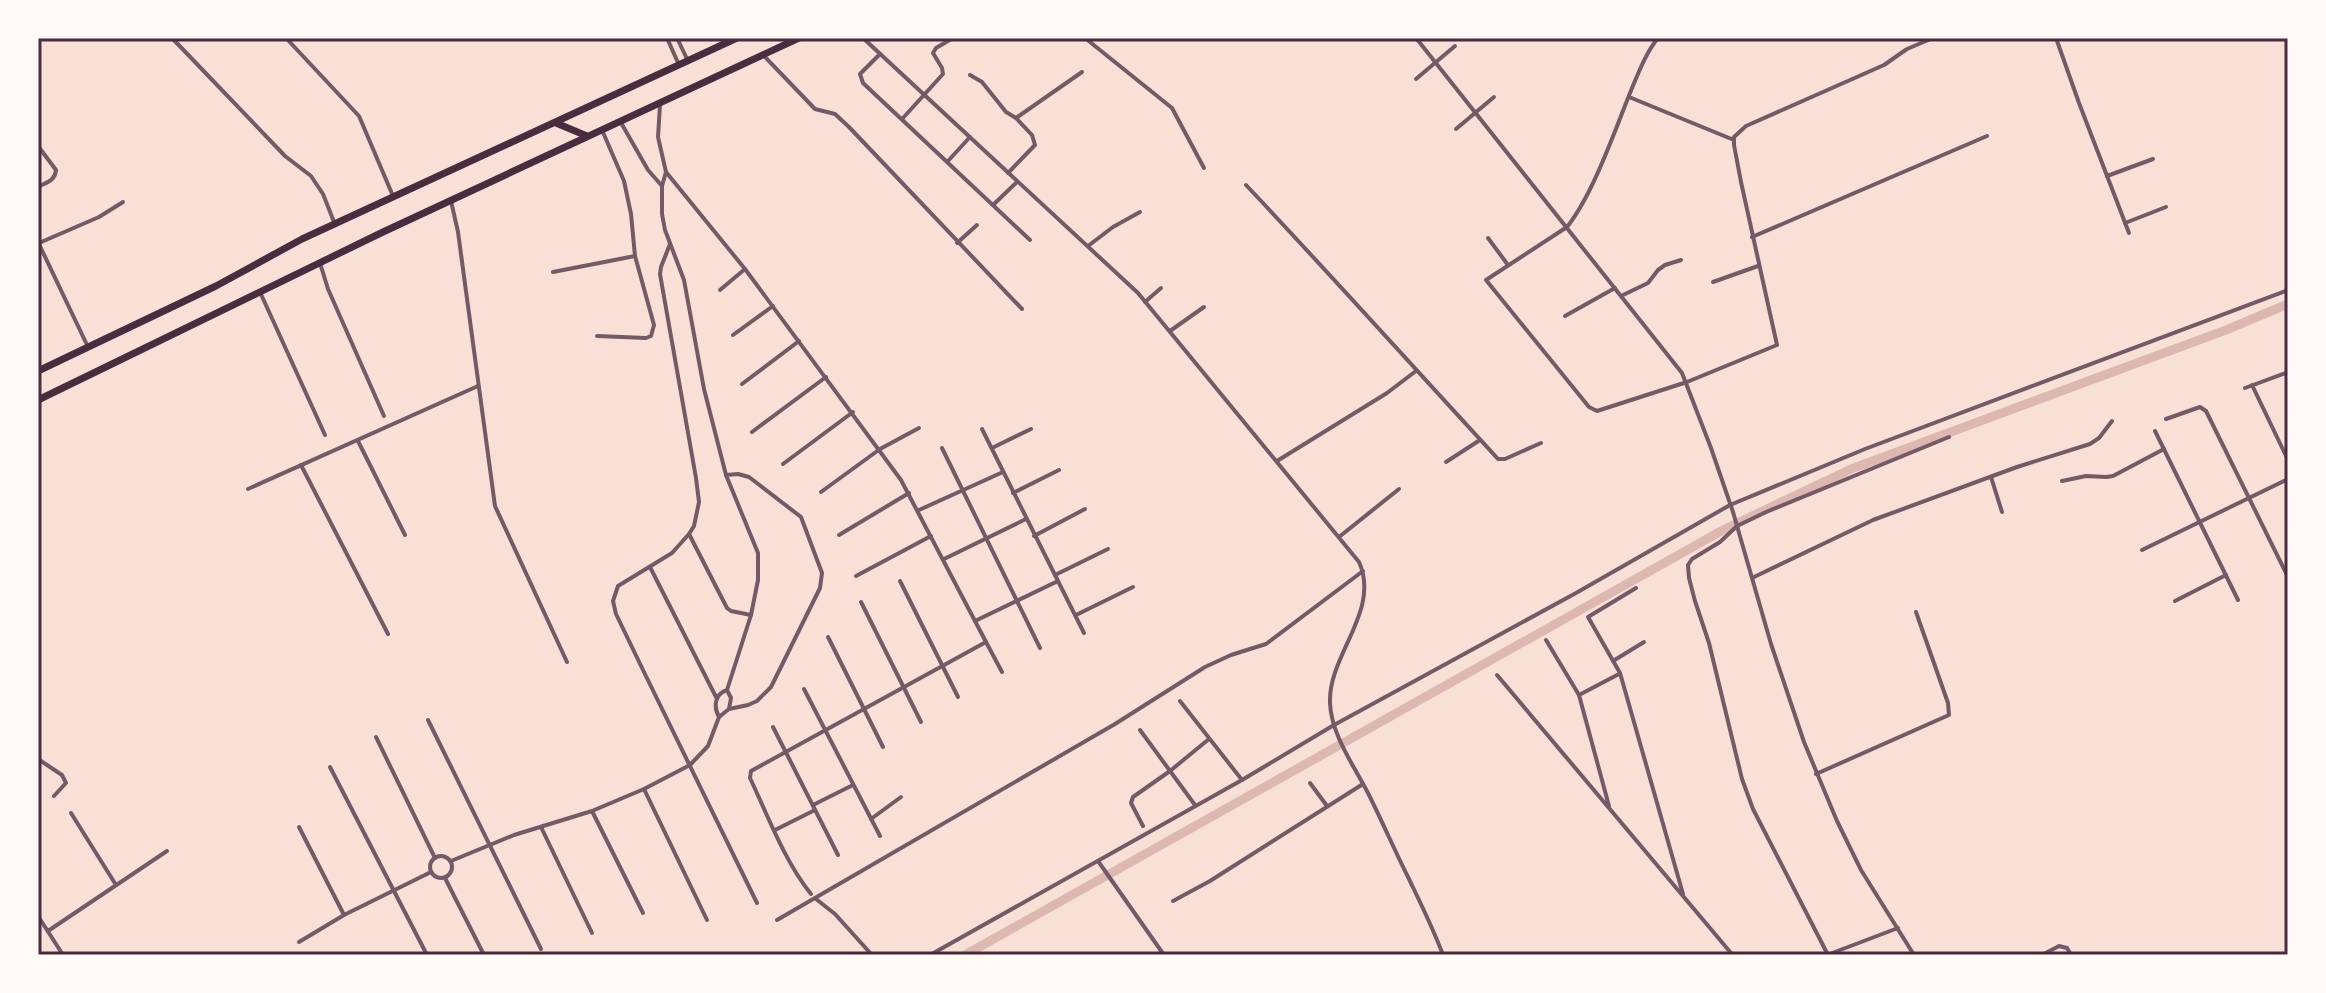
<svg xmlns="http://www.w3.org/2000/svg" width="2326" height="993" font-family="Overpass,sans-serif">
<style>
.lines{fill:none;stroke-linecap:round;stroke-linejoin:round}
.canal{stroke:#dcb8b0;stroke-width:9}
.minor{stroke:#755966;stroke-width:4}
.primary{stroke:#4a2c40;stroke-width:7}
.neatline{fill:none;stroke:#4a2c40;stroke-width:3}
</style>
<rect width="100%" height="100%" fill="#f7e1d7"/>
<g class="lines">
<polyline class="canal" points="965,955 1723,530 1851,469 2226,330 2288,304"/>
<g class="minor">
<polyline points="172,38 285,156 311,176 323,194 334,222"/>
<polyline points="286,38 359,116 393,196"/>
<polyline points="667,38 679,65"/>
<polyline points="677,38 688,61"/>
<path d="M863,38L1138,293L1359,562C1381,611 1328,655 1330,703C1331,734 1354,766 1368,793C1382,821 1394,849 1408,877C1420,902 1433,928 1443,955"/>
<polyline points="1085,38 1172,108 1204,168"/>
<polyline points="1416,38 1682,373 1711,448 1733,512 1771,644 1804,742 1837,821 1861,870 1914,955"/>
<path d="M1658,38C1645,54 1638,74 1630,93C1614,133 1593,194 1567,227L1486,280L1589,407L1597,411L1687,382L1777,345L1741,182L1734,145V137L1746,126L1884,65L1907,49L1933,38"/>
<polyline points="2056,38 2079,103 2129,233"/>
<polyline points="2285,38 2288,44"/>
<polyline points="880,54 860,74 863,83 1030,240"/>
<polyline points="763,55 815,109 835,114 849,127 1022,309"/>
<polyline points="970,75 982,82 1006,112 1016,118"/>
<polyline points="1416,79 1455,46"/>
<polyline points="1629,97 1734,140"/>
<path d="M660,105L658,137L666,172L662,186V214L665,230L684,280L704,389L726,475L758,553V580L751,615L727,690C715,694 713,706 719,717"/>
<polyline points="903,118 943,74 942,68 933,53 936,48 953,38"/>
<polyline points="620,121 648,170 662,186"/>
<polyline points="1456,129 1494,97"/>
<path d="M38,146L56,170C55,181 47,182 38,187"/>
<polyline points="948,161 970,137"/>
<polyline points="666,172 745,269 901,480 986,642"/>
<polyline points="1008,173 1035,145 1032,135 1016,118 1082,72"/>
<polyline points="2107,176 2153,159"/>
<path d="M1246,185C1331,275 1414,368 1498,459H1505L1541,443"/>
<polyline points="451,201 458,232 495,506 567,662"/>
<polyline points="994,204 1017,182"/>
<polyline points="2125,223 2166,207"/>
<polyline points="1752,237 1987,136"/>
<polyline points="1488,238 1508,265"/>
<polyline points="38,242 88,347"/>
<polyline points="39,243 99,217 123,202"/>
<polyline points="957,243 977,225"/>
<polyline points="670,244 661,267 660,274 696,478 699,502 694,526 689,534 672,553 618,586 613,601 616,614 643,670 757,903"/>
<polyline points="1088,246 1113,227 1140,212"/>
<polyline points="320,263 328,289 384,416"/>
<polyline points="553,272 635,256"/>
<polyline points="1713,282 1758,266"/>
<polyline points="720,290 745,269"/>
<polyline points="260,292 325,435"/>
<polyline points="1621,296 1648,283 1658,270 1665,265 1681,260"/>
<polyline points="1145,302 1161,288"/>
<polyline points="1565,316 1615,288"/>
<polyline points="1170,331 1204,307"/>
<polyline points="733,335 773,306"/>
<polyline points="597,336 646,338 651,336 654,325 635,256 631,214 624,181 602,130"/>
<polyline points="742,384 799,341"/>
<polyline points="2252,385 2288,460"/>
<polyline points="2245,388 2288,372"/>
<polyline points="2166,419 2200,407 2206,411 2288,577"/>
<polyline points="982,429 1084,633"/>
<polyline points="2155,431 2238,600"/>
<polyline points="752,432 826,377"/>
<polyline points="358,441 405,535"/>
<polyline points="942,448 1040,648"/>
<polyline points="992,448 1031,429"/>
<polyline points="1277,461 1387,393 1416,371"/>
<polyline points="1446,462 1480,440"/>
<polyline points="783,464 853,412"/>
<polyline points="301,465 388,634"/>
<polyline points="1991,477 2002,512"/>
<polyline points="2062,481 2086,476 2106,477 2113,476 2164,449"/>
<polyline points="248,489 478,386"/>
<polyline points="821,492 880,449 919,428"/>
<polyline points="1013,493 1059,470"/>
<polyline points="919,510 1003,472"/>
<polyline points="689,534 727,608 731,611 751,615"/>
<polyline points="839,535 909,493"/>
<polyline points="1034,536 1085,509"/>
<polyline points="1339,537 1399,489"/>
<polyline points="2142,550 2288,479"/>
<polyline points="944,559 1026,519"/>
<polyline points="650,567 716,697"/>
<polyline points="1055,575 1108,549"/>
<polyline points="856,576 931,536"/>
<polyline points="1752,578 1873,520 2017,467 2090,444 2099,438 2112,421"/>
<polyline points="900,581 958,697"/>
<polyline points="1636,588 1588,617 1620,673 1683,894"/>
<polyline points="2175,601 2226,575"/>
<polyline points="861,602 921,722"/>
<polyline points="1076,615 1133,587"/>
<polyline points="975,621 1058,581"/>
<polyline points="828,637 883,747"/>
<polyline points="1546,640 1579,695 1609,806"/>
<polyline points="1613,661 1644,642"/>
<polyline points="1497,675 1731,953 1729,955"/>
<polyline points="804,689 880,836"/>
<polyline points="727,690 731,698 729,709"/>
<polyline points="1579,695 1619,674"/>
<polyline points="1180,701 1242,780"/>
<polyline points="428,720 541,949"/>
<polyline points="773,727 838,855"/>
<polyline points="1140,730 1195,805"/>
<polyline points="376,737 435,858"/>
<polyline points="38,759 62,775 66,783 54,796"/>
<polyline points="330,767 427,955"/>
<polyline points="1816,774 1949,715 1948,703 1916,612"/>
<polyline points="1310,783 1327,806"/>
<polyline points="644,789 707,920"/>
<polyline points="813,805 853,785"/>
<polyline points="592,811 643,913"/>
<polyline points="71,813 116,885"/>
<polyline points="871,819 901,797"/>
<polyline points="1143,826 1131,803 1133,797 1170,771 1209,739"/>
<polyline points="299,827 344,915"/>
<polyline points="541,827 592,933"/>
<polyline points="775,830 815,810"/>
<circle cx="441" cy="867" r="11"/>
<polyline points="451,861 514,835 592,811 644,789 690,765 708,746 719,717 729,709 748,705 757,701 771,687 820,588 822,573 801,517 749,477 738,474 726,475"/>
<polyline points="1098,861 1164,955"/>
<polyline points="445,878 484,955"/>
<path d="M811,894C785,862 768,816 750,778L751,771L986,642L1002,672"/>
<polyline points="816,899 835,914 872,955"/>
<polyline points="1173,901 1210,881 1363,784"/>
<polyline points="38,916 63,955"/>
<polyline points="777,920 1115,724 1205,667 1231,655 1266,644 1363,571"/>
<polyline points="48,931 167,851"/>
<polyline points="299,942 344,915 431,872"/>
<polyline points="930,955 1242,780 1334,725 1576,593 1730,505 1865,449 2288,290"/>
<polyline points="1827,955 1898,928"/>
<polyline points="1828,955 1753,809 1742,779 1709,643 1695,601 1689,578 1688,565 1692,559 1720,542 1737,526 1766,512 1949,437"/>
<polyline points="2042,955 2059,946 2067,948 2071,955"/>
</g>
<g class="primary">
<polyline points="556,123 587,136"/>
<polyline points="38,371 216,286 302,239 737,38"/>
<polyline points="38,400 383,232 799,38"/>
</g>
</g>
<rect width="2326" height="993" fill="none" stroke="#fffaf5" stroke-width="80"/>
<rect x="40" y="40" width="2246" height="913" class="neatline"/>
</svg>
